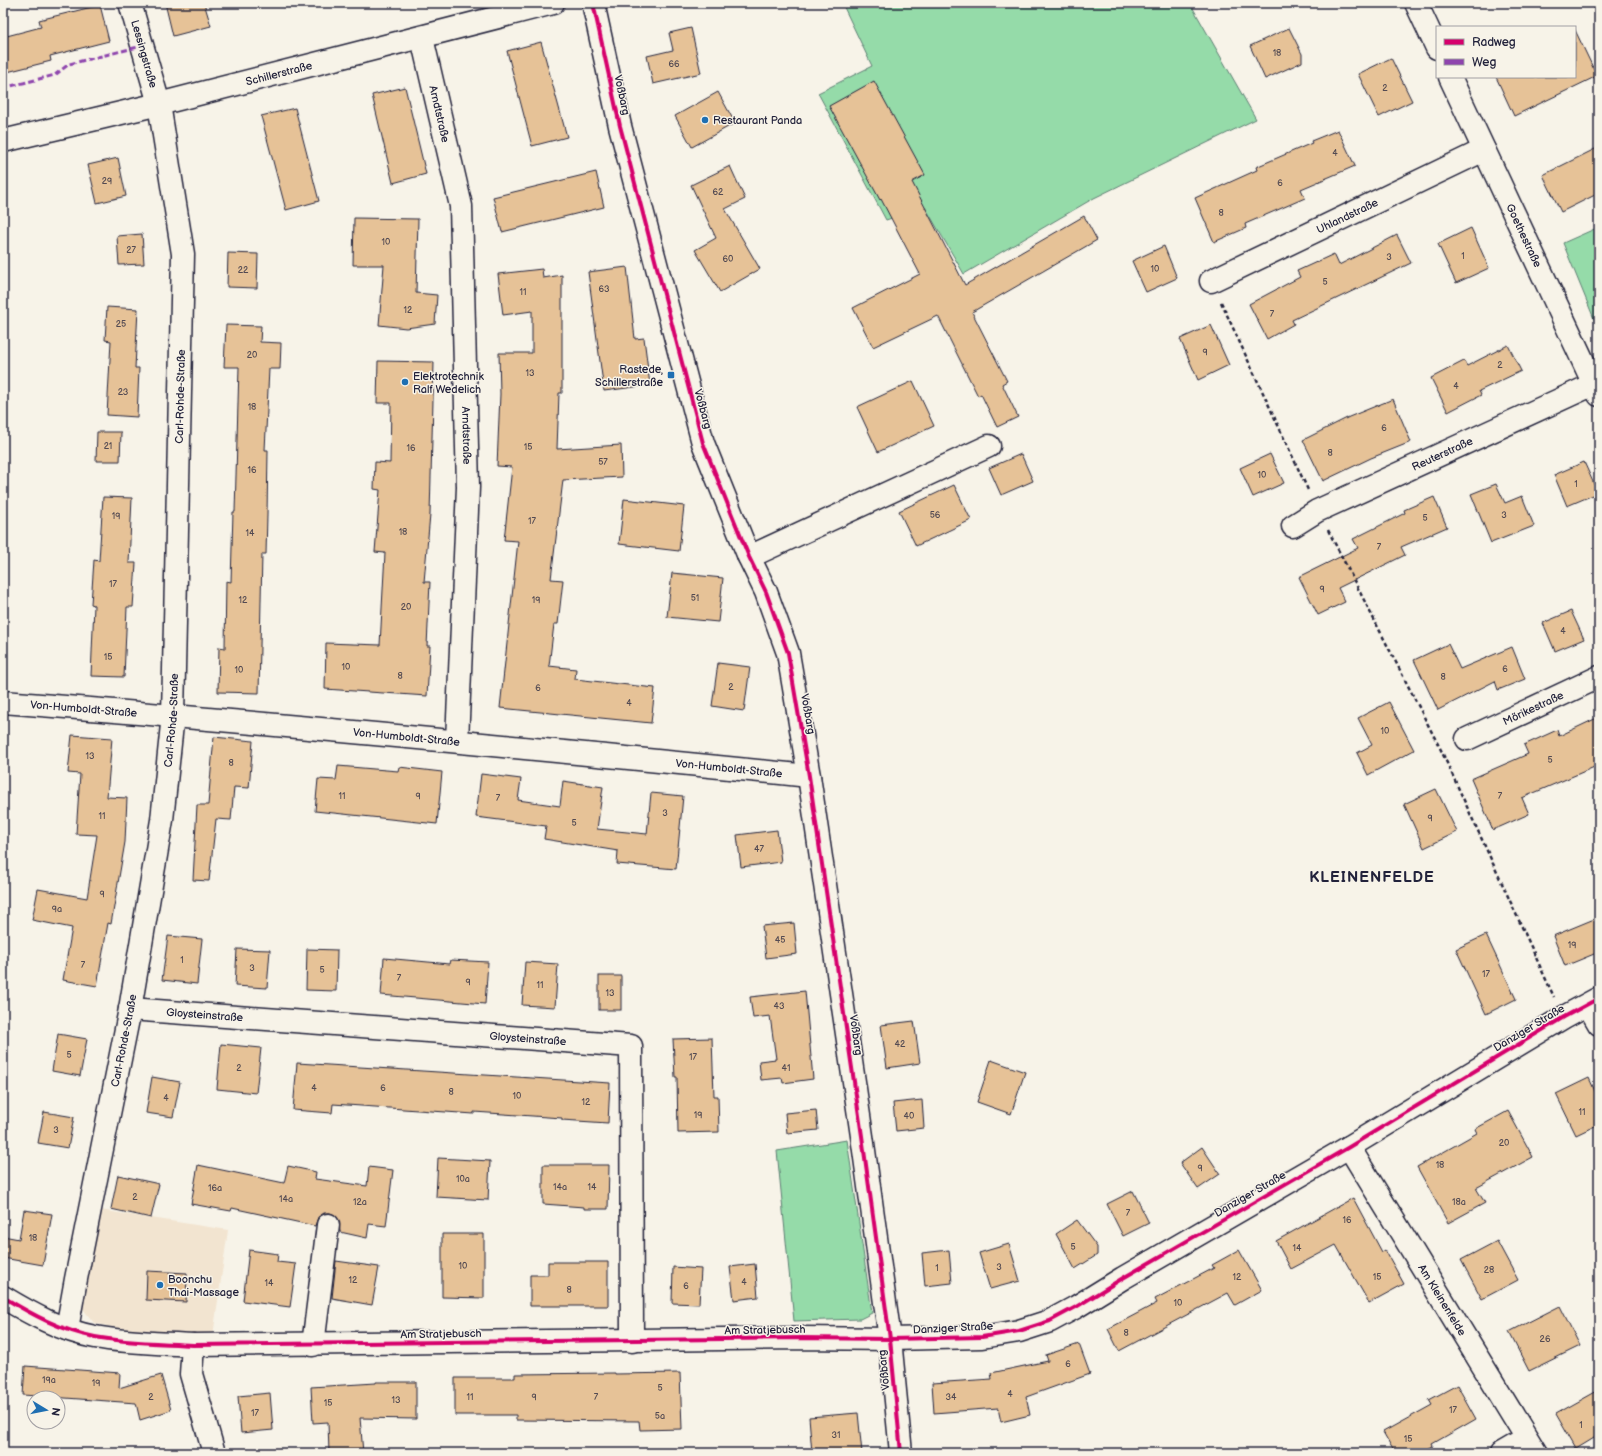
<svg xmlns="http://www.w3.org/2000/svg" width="1602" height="1456" font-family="'Balsamiq Sans',sans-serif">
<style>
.built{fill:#f2e4d0}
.green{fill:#95dba9;stroke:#5c7e72}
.building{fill:#e6c297;stroke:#22223b}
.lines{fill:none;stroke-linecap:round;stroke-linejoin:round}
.minor-casing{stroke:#22223b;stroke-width:25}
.path{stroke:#22223b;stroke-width:2.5;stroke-dasharray:4 3;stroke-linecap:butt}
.minor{stroke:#f7f3e8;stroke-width:22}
.quiet{stroke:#8e44ad;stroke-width:3;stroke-dasharray:6 3;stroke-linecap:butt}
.cycleway-casing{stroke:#f7f3e8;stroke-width:6}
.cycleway{stroke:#d6006c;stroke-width:4}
.poi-dot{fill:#1f6fb2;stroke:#f7f3e8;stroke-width:1.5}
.labels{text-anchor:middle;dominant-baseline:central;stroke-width:3;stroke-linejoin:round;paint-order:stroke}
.number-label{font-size:9px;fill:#534a52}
.street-label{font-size:11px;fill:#22223b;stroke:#f7f3e8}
.poi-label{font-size:11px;fill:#22223b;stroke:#f7f3e8;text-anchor:start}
.district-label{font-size:15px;font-weight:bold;letter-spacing:1px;fill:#22223b;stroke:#f7f3e8}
</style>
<rect width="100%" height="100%" fill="#f7f3e8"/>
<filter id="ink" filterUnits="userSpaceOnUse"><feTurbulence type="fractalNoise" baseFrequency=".025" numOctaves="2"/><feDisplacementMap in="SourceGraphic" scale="8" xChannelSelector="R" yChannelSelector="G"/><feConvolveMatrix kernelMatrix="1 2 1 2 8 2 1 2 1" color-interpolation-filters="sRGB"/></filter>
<g filter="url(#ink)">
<polygon class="built" points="100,1210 228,1230 213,1336 126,1330 94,1323 80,1305"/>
<g class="green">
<polygon points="842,3 1190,3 1256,119 1094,198 964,274 925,207 886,220 818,93 872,66"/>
<polygon points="1599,227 1599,331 1563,243"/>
<polygon points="847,1140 872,1313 860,1319 794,1321 777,1151"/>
</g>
<g class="building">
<polygon points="165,3 204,3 211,26 173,36"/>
<polygon points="100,5 109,41 50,56 51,61 3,73 3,37 41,27 39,20"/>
<polygon points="691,28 701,73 653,84 647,56 673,50 669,33"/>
<polygon points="1289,28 1302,54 1302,62 1265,79 1250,46"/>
<polygon points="1575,30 1597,76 1514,116 1496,77 1575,77"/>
<polygon points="541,42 567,137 532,146 507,51"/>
<polygon points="1391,58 1412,101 1379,117 1358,74"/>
<polygon points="874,81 925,175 912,182 965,285 1084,216 1097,240 972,312 1007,381 1002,384 1018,417 997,427 981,394 978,396 938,316 873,347 853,308 920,274 881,199 880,200 829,106"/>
<polygon points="405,87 426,174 393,183 372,95"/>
<polygon points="718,92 735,123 692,147 675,116"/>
<polygon points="295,108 319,201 286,210 261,116"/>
<polygon points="1338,130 1355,166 1301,189 1305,198 1245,224 1246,228 1214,242 1195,198 1257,170 1256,167 1312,143 1311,141"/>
<polygon points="1599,147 1599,193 1561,212 1543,175"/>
<polygon points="118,158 126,196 97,203 88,165"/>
<polygon points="730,166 745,199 725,209 760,269 720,292 695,250 716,238 691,185"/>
<polygon points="596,172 604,207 502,232 493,197"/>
<polygon points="354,218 418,219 416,293 437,295 435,324 406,328 379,325 384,265 353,265"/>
<polygon points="1471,228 1489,268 1456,283 1438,244"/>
<polygon points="142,234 144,264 119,265 117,236"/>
<polygon points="1397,235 1411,263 1292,320 1294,324 1267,339 1249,304 1300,277 1297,271 1334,254 1339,265"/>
<polygon points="1164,246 1177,278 1146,292 1132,261"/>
<polygon points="228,253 258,254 257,288 227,287"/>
<polygon points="627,267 635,339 644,338 650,385 604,391 588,272"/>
<polygon points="542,269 543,278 562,275 562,393 559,393 557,449 621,445 622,477 563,480 551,579 563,580 558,624 554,624 549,666 576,669 575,679 655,688 651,723 500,708 518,541 504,540 512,467 497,466 500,394 499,353 532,353 532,311 503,315 498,274"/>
<polygon points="107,307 138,309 135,368 139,368 137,417 107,415 111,341 105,340"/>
<polygon points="226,325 261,326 260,342 281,343 280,369 269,369 265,450 268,450 267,515 266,554 262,554 259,693 218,692 219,647 225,648 226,581 231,582 233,512 235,512 239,367 224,367"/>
<polygon points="1211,325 1229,365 1198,380 1180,339"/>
<polygon points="1508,345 1521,371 1479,391 1481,395 1448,412 1431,378 1464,361 1467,366"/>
<polygon points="378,361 434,362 430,514 424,582 430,582 427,646 430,646 427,696 325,689 326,643 380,645 385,553 375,552 380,490 374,489 375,462 390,463 391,403 377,403"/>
<polygon points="913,381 934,426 878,452 857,407"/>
<polygon points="1393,399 1411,442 1371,458 1323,481 1303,440 1349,417"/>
<polygon points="97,432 121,432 120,461 96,461"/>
<polygon points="1021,454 1033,481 1001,495 989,468"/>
<polygon points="1270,454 1284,483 1253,497 1240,468"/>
<polygon points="1584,462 1598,493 1567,506 1554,475"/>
<polygon points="1496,484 1505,503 1522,496 1534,526 1491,543 1471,494"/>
<polygon points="954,485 971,520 916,546 899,511"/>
<polygon points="103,497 132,498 129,563 136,563 133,607 127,607 124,677 91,676 94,605 91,604 94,560 99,561"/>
<polygon points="1434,497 1447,527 1401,547 1405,555 1338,588 1345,602 1318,615 1299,577 1358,548 1353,539 1405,513 1404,510"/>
<polygon points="624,499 684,506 679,551 619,544"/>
<polygon points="672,573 723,578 718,622 667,617"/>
<polygon points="1571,611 1584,639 1555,651 1543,623"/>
<polygon points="1448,644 1460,669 1512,647 1525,679 1498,690 1495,681 1438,710 1414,660"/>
<polygon points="718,663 750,667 744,711 712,706"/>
<polygon points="1389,702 1414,750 1368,775 1357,753 1372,745 1358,718"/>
<polygon points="1599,717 1599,765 1522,798 1529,814 1493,830 1471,779 1528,754 1524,745 1557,730 1559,736"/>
<polygon points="72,735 112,738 107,797 127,798 125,842 111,924 108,923 97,986 63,980 72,928 32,920 38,889 87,898 97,835 76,834 80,774 68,773"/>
<polygon points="214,737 253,741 249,788 234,787 231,820 216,819 209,881 193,880 197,805 208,805"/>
<polygon points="338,766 398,771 399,767 442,772 437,824 315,811 318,779 336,780"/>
<polygon points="481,774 521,779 518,800 560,806 563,781 603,787 597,829 647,834 651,793 683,796 676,869 617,864 618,851 544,839 546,826 476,817"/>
<polygon points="1436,789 1457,832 1424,848 1404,804"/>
<polygon points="777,830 781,862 741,867 737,835"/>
<polygon points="1599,917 1599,952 1565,966 1553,936"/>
<polygon points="794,923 797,954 766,958 762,926"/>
<polygon points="1486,935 1516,999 1486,1014 1456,949"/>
<polygon points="168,936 202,939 197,984 162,980"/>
<polygon points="237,949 270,950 267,988 235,986"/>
<polygon points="307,949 337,950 336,991 306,990"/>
<polygon points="384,958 450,964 451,960 488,962 485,1004 381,995"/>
<polygon points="525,962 558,964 555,1007 522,1005"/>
<rect x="599" y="976" width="22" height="34"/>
<polygon points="805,991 813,1079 783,1083 782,1078 761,1080 759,1061 776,1059 770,1016 753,1018 750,997"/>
<polygon points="914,1021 920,1063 887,1068 881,1025"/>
<polygon points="58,1034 87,1039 80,1076 52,1071"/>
<polygon points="712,1038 714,1096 718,1096 719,1132 678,1133 677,1077 675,1077 673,1039"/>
<polygon points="221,1044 261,1048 256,1093 217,1089"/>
<polygon points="991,1060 1025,1072 1011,1114 977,1102"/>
<polygon points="297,1063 610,1083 608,1123 562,1120 562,1118 474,1112 474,1114 333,1104 332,1113 293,1110"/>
<polygon points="152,1077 180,1082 173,1117 146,1113"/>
<polygon points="1589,1078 1599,1100 1599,1124 1576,1135 1556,1094"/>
<polygon points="922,1100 924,1128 896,1131 893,1103"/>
<polygon points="816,1110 818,1130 787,1133 785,1113"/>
<polygon points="1508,1111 1533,1157 1476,1188 1485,1203 1448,1223 1417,1167 1477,1133 1475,1129"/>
<polygon points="44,1112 74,1117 68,1148 38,1143"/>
<polygon points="1202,1147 1220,1174 1198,1189 1180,1163"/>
<polygon points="438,1158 490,1161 488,1200 436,1197"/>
<polygon points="198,1165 284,1183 288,1166 316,1172 315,1179 367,1186 369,1167 393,1170 386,1226 369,1224 367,1238 340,1232 339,1220 335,1215 330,1213 324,1213 318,1217 315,1226 232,1208 231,1211 191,1204"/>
<polygon points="543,1165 609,1165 608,1209 584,1209 584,1207 543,1204"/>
<polygon points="118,1175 159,1184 151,1218 111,1209"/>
<polygon points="1133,1191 1149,1223 1123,1236 1107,1204"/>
<polygon points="1353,1198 1382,1252 1385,1250 1404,1284 1369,1303 1336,1245 1291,1269 1276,1241"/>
<polygon points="24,1210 52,1214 43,1265 3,1258 3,1236 19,1239"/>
<polygon points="1077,1220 1097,1247 1097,1255 1075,1269 1056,1234"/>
<polygon points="442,1234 484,1234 484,1298 442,1297"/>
<polygon points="1497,1241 1518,1280 1482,1299 1461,1260"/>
<polygon points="1009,1244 1020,1281 990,1289 979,1253"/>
<polygon points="249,1250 278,1254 277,1262 296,1264 290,1307 243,1301"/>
<polygon points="949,1250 952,1283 925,1286 922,1253"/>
<polygon points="1239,1250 1262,1290 1235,1305 1228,1293 1119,1351 1108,1329 1157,1303 1155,1299 1214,1268 1212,1265"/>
<polygon points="336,1261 379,1267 372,1305 332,1298"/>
<polygon points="548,1262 608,1262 608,1306 530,1306 530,1275 548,1275"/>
<polygon points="755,1264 758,1297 734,1300 730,1267"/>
<polygon points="673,1267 701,1269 699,1304 672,1303"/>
<polygon points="147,1271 187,1273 186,1302 146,1300"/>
<polygon points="1560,1306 1580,1346 1529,1371 1509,1332"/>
<polygon points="1079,1344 1090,1374 1026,1397 1030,1415 1001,1422 998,1408 934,1413 932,1383 992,1379 991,1373 1048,1361 1046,1355"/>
<polygon points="25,1366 120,1373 119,1388 161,1375 171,1410 140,1420 136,1403 23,1395"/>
<polygon points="615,1373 615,1374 680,1373 682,1429 640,1430 639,1421 516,1420 516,1415 455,1415 455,1378 515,1378 515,1374"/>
<polygon points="376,1382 416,1382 416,1419 360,1418 363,1453 329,1453 328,1422 313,1423 311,1387 376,1383"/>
<polygon points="1457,1385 1476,1419 1432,1444 1433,1446 1420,1453 1395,1453 1383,1432 1432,1405 1429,1400"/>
<polygon points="1599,1390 1599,1435 1576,1449 1556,1414"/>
<polygon points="270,1393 273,1430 241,1433 238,1396"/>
<polygon points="858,1413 862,1453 812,1453 809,1417"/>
</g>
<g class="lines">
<g class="minor-casing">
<g id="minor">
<polyline points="593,3 620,126 703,443 749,557 766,592 788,653 809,776 862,1136 890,1339 901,1453"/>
<polyline points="1416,3 1437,48"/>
<path id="s1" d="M422,38L461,206L468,487L457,741"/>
<path id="s2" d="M1450,77L1599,395"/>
<path id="s3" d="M3,141L159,104L553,3"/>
<path id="s4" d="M1211,281L1484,150"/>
<path id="s5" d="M1293,526L1317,511L1594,384"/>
<polyline points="749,557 989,446"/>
<path id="s6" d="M3,702C272,723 541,749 809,776"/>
<path id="s7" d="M1467,739L1599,677"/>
<polyline points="1588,1005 1599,1024"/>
<path id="s8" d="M130,1009L631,1046L632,1341"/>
<path id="s9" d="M1349,1147L1536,1453"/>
<path d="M3,1297C31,1314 62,1331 95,1337C127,1343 161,1343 193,1345L802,1338L890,1339L982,1337L1019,1331L1050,1321L1076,1307L1123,1278L1349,1147L1564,1017L1599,998"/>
<path id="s10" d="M67,1329L76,1279L130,1009L162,820L173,715L183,254L159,104L130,3"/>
<polyline points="193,1345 191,1374 214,1453"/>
<polyline points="313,1345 328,1225"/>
<polyline points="1502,1453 1526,1439"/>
</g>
</g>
<g class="path">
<polyline points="1221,302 1308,490"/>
<polyline points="1328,530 1441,750 1554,997"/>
</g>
<use href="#minor" class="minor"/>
<polyline class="quiet" points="3,88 55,75 69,64 142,46"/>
<g class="cycleway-casing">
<g id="cycleway">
<polyline points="593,3 620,126 703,443 749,557 766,592 788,653 809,776 862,1136 890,1339 901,1453"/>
<path d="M3,1297C31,1314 62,1331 95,1337C127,1343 161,1343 193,1345L802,1338L890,1339L982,1337L1019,1331L1050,1321L1076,1307L1123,1278L1349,1147L1564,1017L1599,998"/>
</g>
</g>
<use href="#cycleway" class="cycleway"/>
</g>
</g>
<g class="poi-dot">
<circle cx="705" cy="120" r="4"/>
<rect x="667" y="371" width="8" height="8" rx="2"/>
<circle cx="405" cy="382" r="4"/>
<circle cx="160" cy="1285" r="4"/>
</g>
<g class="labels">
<g class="number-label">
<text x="1277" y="53">18</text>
<text x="674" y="64">66</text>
<text x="1385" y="88">2</text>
<text x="1335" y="153">4</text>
<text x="107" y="181">29</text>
<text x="1280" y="183">6</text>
<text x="718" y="192">62</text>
<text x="1221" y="213">8</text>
<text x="386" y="242">10</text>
<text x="131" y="250">27</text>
<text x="1463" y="256">1</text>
<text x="1389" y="257">3</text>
<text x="728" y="259">60</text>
<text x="1155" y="269">10</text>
<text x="243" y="270">22</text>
<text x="1325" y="282">5</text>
<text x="604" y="289">63</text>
<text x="523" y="292">11</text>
<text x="408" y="310">12</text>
<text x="1272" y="314">7</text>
<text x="121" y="324">25</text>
<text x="1205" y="352">9</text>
<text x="252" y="355">20</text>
<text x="1500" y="365">2</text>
<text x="530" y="373">13</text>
<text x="1456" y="386">4</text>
<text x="123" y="392">23</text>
<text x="252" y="407">18</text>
<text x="1384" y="428">6</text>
<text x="108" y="446">21</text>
<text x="528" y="447">15</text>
<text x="411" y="448">16</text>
<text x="1330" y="453">8</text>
<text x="603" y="462">57</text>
<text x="252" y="470">16</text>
<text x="1262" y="475">10</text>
<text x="1576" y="484">1</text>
<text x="935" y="515">56</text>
<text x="1504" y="515">3</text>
<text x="116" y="516">19</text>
<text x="1425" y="518">5</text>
<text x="532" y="521">17</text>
<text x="403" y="532">18</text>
<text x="250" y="533">14</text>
<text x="1379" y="547">7</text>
<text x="113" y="584">17</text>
<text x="1322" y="589">9</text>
<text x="695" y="598">51</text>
<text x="243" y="600">12</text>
<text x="536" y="600">19</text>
<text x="406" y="607">20</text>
<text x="1563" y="631">4</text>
<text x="108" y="657">15</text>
<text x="346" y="667">10</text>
<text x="1505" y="669">6</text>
<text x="239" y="670">10</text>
<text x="400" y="676">8</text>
<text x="1443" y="677">8</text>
<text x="731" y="687">2</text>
<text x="538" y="688">6</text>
<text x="629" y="703">4</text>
<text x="1385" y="731">10</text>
<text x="90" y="756">13</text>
<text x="1550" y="760">5</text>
<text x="231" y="763">8</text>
<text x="342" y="796">11</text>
<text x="418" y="796">9</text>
<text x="1500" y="796">7</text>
<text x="498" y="798">7</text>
<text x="665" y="813">3</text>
<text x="102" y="816">11</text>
<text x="1430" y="818">9</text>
<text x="574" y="823">5</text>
<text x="759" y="849">47</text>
<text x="102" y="894">9</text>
<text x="57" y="909">9a</text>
<text x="780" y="940">45</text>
<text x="1572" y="945">19</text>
<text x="182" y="960">1</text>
<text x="83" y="965">7</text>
<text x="252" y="968">3</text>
<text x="322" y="970">5</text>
<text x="1486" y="974">17</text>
<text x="399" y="978">7</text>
<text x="468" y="982">9</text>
<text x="540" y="985">11</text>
<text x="610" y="993">13</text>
<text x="779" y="1006">43</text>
<text x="900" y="1044">42</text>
<text x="69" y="1055">5</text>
<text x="693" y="1057">17</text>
<text x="239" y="1068">2</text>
<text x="786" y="1068">41</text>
<text x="314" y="1088">4</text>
<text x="383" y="1088">6</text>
<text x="451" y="1092">8</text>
<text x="517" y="1096">10</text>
<text x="166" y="1098">4</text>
<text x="586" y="1102">12</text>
<text x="1582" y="1112">11</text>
<text x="698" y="1115">19</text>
<text x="909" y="1116">40</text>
<text x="56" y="1130">3</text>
<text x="1504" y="1143">20</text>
<text x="1440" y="1165">18</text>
<text x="1200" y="1168">9</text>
<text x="463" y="1179">10a</text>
<text x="560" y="1187">14a</text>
<text x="592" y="1187">14</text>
<text x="215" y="1188">16a</text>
<text x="135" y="1197">2</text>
<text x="286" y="1199">14a</text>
<text x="360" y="1202">12a</text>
<text x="1459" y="1202">18a</text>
<text x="1128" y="1213">7</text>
<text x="1347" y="1220">16</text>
<text x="33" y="1238">18</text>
<text x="1073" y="1247">5</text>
<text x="1297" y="1248">14</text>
<text x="463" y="1266">10</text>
<text x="999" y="1267">3</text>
<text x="937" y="1268">1</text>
<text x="1489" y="1270">28</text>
<text x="1237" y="1277">12</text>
<text x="1377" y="1277">15</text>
<text x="353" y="1280">12</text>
<text x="744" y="1282">4</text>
<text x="269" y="1283">14</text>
<text x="686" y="1286">6</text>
<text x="569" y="1290">8</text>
<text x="1178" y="1303">10</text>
<text x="1126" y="1333">8</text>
<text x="1545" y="1339">26</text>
<text x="1068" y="1364">6</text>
<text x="49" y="1380">19a</text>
<text x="96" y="1383">19</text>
<text x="660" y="1388">5</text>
<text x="1010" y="1394">4</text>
<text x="151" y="1397">2</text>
<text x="470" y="1397">11</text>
<text x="534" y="1397">9</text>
<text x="596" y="1397">7</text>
<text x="951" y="1397">34</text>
<text x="396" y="1400">13</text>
<text x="328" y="1403">15</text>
<text x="1453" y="1410">17</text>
<text x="255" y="1413">17</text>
<text x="660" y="1416">5a</text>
<text x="1581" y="1425">1</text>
<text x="836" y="1435">31</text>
<text x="1408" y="1439">15</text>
</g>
<g class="street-label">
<text transform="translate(144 54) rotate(74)">Lessingstraße</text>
<text stroke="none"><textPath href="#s3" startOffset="284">Schillerstraße</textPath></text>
<text transform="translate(622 95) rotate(78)">Voßbarg</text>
<text stroke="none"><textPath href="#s1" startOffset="78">Arndtstraße</textPath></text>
<text stroke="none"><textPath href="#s4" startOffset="151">Uhlandstraße</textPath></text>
<text stroke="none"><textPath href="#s2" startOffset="175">Goethestraße</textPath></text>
<text stroke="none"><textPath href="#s10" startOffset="942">Carl-Rohde-Straße</textPath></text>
<text transform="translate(703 409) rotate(75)">Voßbarg</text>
<text stroke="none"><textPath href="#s1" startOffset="402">Arndtstraße</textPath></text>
<text stroke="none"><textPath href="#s5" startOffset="166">Reuterstraße</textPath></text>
<text stroke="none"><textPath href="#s6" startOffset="81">Von-Humboldt-Straße</textPath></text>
<text stroke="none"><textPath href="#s7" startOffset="73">Mörikestraße</textPath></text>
<text transform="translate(808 714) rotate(80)">Voßbarg</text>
<text stroke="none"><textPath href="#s10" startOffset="618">Carl-Rohde-Straße</textPath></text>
<text stroke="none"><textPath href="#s6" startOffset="405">Von-Humboldt-Straße</textPath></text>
<text stroke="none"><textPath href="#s6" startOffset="729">Von-Humboldt-Straße</textPath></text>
<text stroke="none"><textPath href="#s8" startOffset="75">Gloysteinstraße</textPath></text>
<text transform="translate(1529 1028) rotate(-31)">Danziger Straße</text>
<text transform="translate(856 1035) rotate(82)">Voßbarg</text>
<text stroke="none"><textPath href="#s8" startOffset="399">Gloysteinstraße</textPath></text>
<text stroke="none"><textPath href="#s10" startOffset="294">Carl-Rohde-Straße</textPath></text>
<text transform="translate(1250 1194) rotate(-30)">Danziger Straße</text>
<text stroke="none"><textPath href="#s9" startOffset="179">Am Kleinenfelde</textPath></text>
<text transform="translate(953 1328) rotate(-3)">Danziger Straße</text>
<text transform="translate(765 1330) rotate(-1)">Am Stratjebusch</text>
<text transform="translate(441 1334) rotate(-1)">Am Stratjebusch</text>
<text transform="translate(884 1370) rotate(-96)">Voßbarg</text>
</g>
<g class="poi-label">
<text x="713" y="120">Restaurant Panda</text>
<text x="663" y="369" text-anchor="end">Rastede,<tspan x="663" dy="13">Schillerstraße</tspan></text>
<text x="413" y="376">Elektrotechnik<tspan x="413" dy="13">Ralf Wedelich</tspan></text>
<text x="168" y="1279">Boonchu<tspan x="168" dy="13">Thai-Massage</tspan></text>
</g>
<g class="district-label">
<text x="1372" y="877">KLEINENFELDE</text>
</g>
</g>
<rect width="1602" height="1456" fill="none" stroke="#f7f3e8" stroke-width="16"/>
<rect x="8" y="8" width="1586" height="1440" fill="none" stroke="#22223b" stroke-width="1.5" filter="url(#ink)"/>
<rect x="1436" y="26" width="140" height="52" fill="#f7f3e8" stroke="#a29fa3"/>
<rect x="1444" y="39" width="20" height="6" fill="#d6006c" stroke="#a29fa3"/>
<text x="1472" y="46" font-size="12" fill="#22223b">Radweg</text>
<rect x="1444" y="59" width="20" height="6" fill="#8e44ad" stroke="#a29fa3"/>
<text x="1472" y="66" font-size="12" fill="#22223b">Weg</text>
<g transform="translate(46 1410) rotate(100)"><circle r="19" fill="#f7f3e8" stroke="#a29fa3"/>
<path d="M0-3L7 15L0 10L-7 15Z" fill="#1f6fb2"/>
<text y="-6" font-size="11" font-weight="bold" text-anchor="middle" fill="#22223b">N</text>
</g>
</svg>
